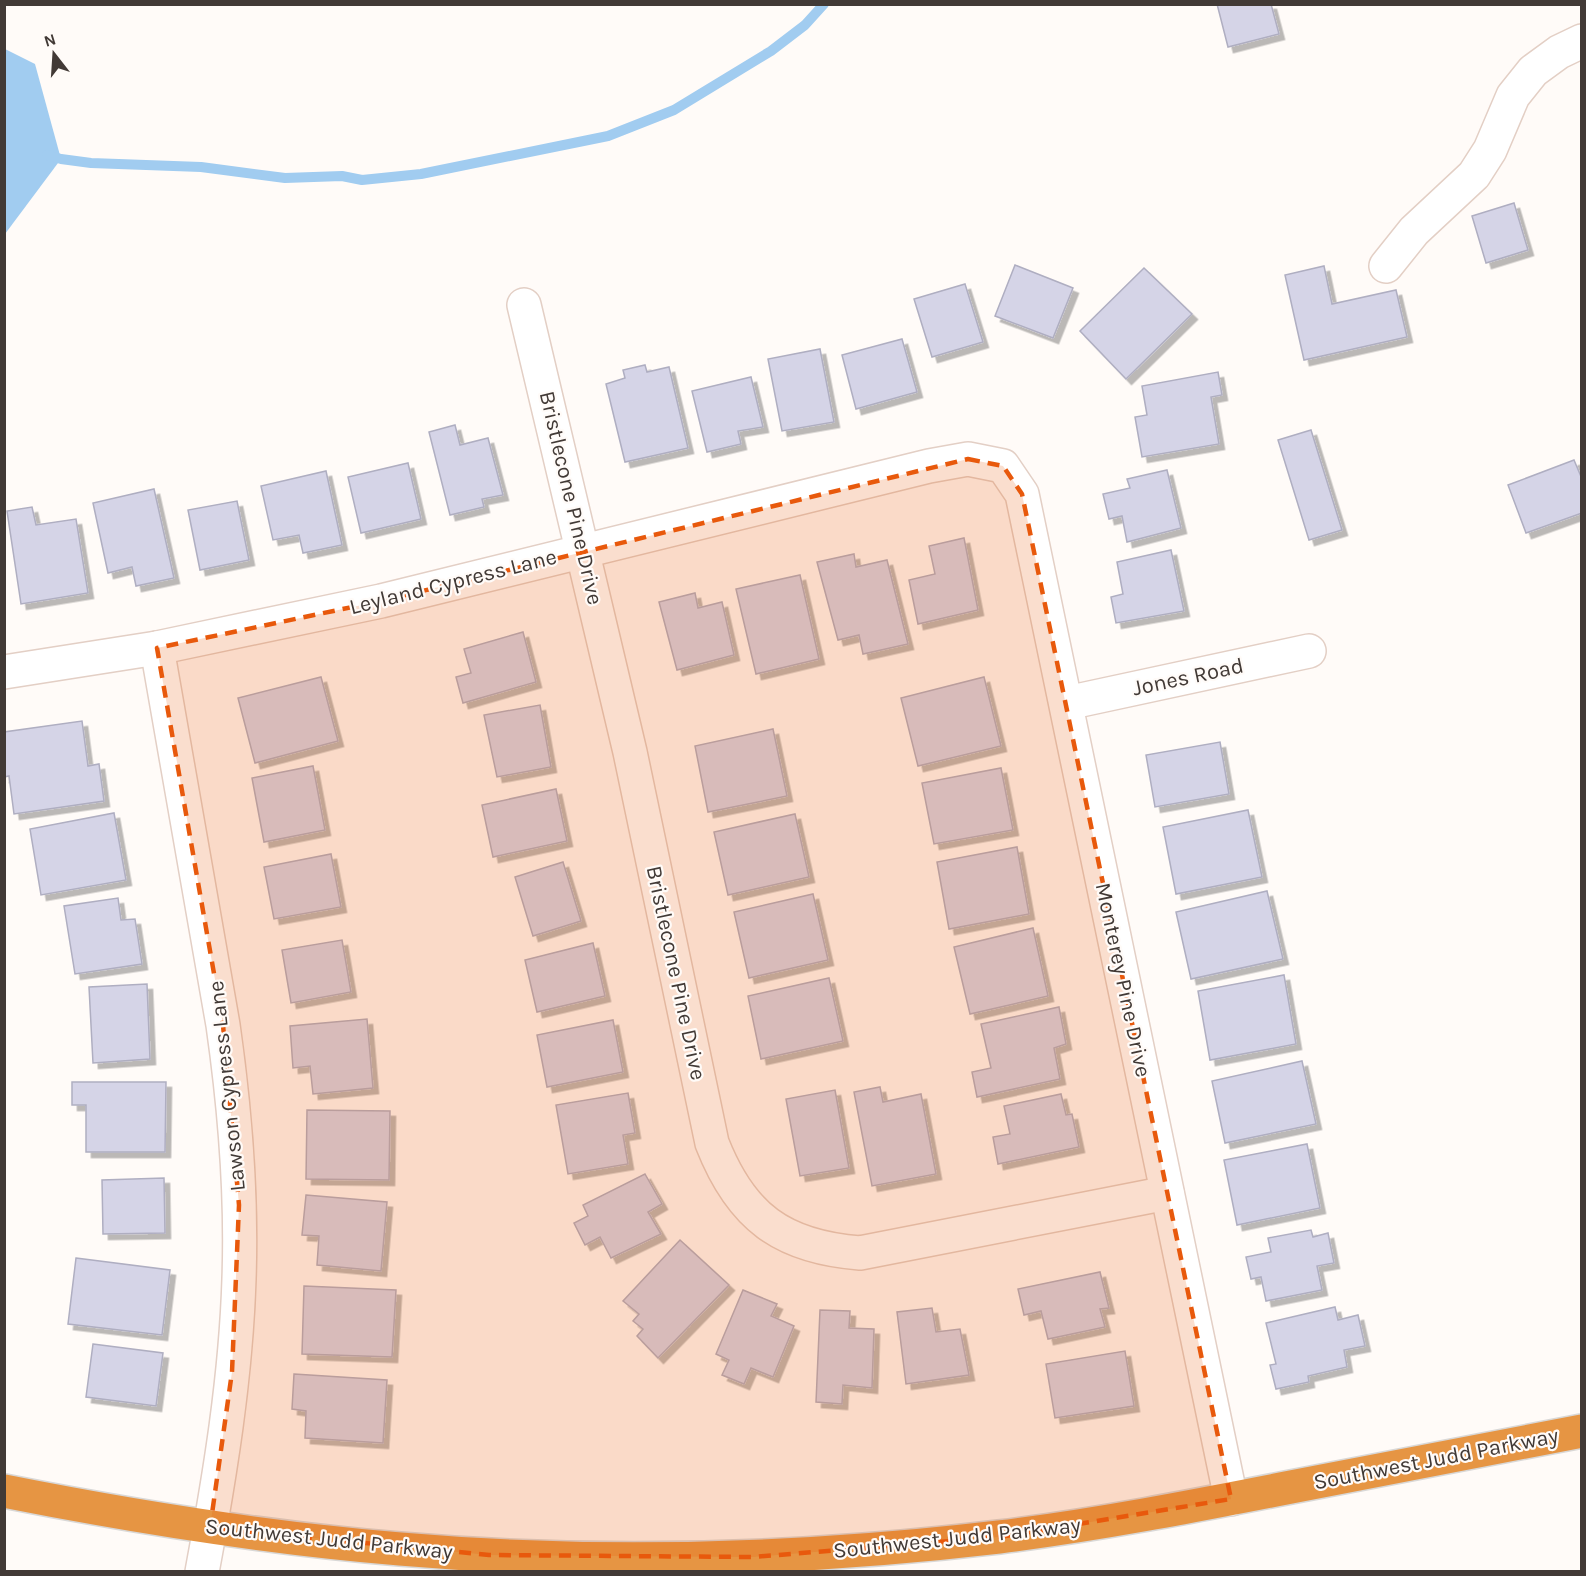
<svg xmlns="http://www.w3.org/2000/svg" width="1586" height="1576" font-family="Karla,sans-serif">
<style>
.water{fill:#a1ccf0}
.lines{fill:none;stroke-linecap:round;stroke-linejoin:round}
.stream{stroke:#a1ccf0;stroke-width:10}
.building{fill:#d5d4e7;stroke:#afaec1;stroke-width:1.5;filter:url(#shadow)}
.minor-casing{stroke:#e3cfc5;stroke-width:36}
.highway-casing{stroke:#d9d8d7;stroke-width:36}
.minor{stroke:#fff;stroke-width:33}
.highway{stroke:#e69543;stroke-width:33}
.marked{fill:#e8590c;fill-opacity:0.2;stroke:#e8590c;stroke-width:4.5;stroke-dasharray:12 8;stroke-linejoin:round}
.labels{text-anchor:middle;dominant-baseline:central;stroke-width:4.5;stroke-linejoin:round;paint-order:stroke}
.street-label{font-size:22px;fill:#423a36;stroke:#fffbf8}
</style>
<defs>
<filter id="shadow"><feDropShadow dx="5.5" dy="5.5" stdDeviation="0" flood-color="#0004"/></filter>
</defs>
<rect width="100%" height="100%" fill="#fffbf8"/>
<polygon class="water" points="5,49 35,64 61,159 5,234"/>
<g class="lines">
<polyline class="stream" points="47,155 61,159 91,163 201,167 285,178 342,176 362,180 421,174 608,136 674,110 771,51 805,25 824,4"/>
</g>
<g class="building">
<polygon points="1217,4 1271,4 1279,34 1228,47"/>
<polygon points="1514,203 1528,250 1486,263 1472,216"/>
<polygon points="1015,265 1073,288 1053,338 995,316"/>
<polygon points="1324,266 1332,304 1396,290 1407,337 1304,360 1285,275"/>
<polygon points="1144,268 1192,314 1126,379 1080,331"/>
<polygon points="965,284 983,342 932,357 914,299"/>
<polygon points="902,339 917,392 856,409 842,355"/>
<polygon points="820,349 834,422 782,431 768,359"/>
<polygon points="645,365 647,372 669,367 688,448 625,462 606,384 625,378 623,370"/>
<polygon points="1218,372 1222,395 1211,397 1219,444 1142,457 1135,417 1147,415 1142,386"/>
<polygon points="751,377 763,427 738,431 741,444 707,452 692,391"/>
<polygon points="455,425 460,445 488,438 503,495 482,499 484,507 450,515 429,432"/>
<polygon points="1311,430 1342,530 1309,540 1278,440"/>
<polygon points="1574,460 1582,479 1582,513 1526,533 1508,485"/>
<polygon points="408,463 421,519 361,533 348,477"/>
<polygon points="1167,470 1181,528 1127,542 1122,516 1109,519 1103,494 1130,488 1127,479"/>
<polygon points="326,471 342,545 303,553 299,535 273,540 261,486"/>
<polygon points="154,489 174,578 136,586 132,567 108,573 93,503"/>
<polygon points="237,501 249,560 200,570 188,510"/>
<polygon points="32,507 36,525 76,519 88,593 21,604 7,511"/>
<polygon points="964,538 978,610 918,624 909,580 935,574 929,546"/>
<polygon points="1171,550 1184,611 1116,623 1111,597 1123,594 1117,562"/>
<polygon points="854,554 856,567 887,560 908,644 863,654 859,635 838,640 817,562"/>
<polygon points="800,575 819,659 756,674 736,589"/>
<polygon points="695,593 698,608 722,602 734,655 677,670 659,602"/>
<polygon points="523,632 536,682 463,703 456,677 471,673 464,649"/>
<polygon points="321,677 338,741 255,763 238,698"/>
<polygon points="984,677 1001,746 918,766 901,698"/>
<polygon points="540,705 551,767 497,777 484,715"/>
<polygon points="82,721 88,766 99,764 104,801 14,814 9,776 4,777 4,732"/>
<polygon points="773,729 787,796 708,812 695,746"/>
<polygon points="1220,742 1229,794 1155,807 1146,755"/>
<polygon points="313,766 325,830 264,842 252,778"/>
<polygon points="1001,768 1013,830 934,844 922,783"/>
<polygon points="556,789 567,841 493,857 482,805"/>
<polygon points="1248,810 1262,877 1176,894 1163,827"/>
<polygon points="114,813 126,880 41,895 30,829"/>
<polygon points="795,814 809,877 728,895 714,832"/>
<polygon points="1017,847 1029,914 949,929 937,862"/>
<polygon points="331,854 341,907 274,919 264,867"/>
<polygon points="563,862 581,921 533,936 515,877"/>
<polygon points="1267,891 1283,959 1191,979 1176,912"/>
<polygon points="813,894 828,960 749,978 734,912"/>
<polygon points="118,898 121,920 135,919 142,964 75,974 64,906"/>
<polygon points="1033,928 1048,996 970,1014 954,947"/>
<polygon points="342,940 351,992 291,1003 282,950"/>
<polygon points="593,943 605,996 537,1012 525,960"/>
<polygon points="1284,975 1296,1044 1210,1060 1198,991"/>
<polygon points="829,978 843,1041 761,1059 748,996"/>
<polygon points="147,984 150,1059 93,1063 89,987"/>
<polygon points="1059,1007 1066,1044 1054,1048 1060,1079 977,1097 972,1072 991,1068 981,1024"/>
<polygon points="367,1019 373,1088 313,1094 310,1066 293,1068 290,1026"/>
<polygon points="613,1020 623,1072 547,1087 537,1035"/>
<polygon points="1302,1061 1316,1124 1225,1143 1212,1081"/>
<polygon points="72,1082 166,1082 165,1152 86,1152 86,1105 72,1105"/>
<polygon points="880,1087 883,1102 921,1094 936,1174 872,1186 854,1092"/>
<polygon points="835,1090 849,1168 800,1176 786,1099"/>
<polygon points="628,1093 635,1133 623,1135 628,1164 568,1174 556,1105"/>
<polygon points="1061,1094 1066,1115 1072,1114 1079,1147 998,1164 993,1137 1010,1134 1004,1106"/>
<polygon points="307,1110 390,1111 389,1180 306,1179"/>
<polygon points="1307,1144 1320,1208 1237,1225 1224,1160"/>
<polygon points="645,1174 662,1204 648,1212 661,1234 611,1258 600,1237 585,1245 574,1223 588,1216 583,1205"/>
<polygon points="164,1178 165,1233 103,1234 102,1180"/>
<polygon points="306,1195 387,1202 381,1271 317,1265 319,1236 302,1235"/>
<polygon points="1311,1230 1313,1237 1328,1233 1334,1263 1317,1266 1322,1290 1266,1301 1261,1277 1251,1279 1246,1257 1271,1252 1268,1238"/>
<polygon points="680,1240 729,1285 658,1358 637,1336 643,1329 633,1321 639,1314 623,1301"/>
<polygon points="76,1258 170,1270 162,1335 68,1324"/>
<polygon points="1100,1272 1109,1308 1100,1309 1105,1327 1048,1339 1041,1311 1024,1315 1018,1289"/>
<polygon points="304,1286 396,1290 392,1357 302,1354"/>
<polygon points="743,1290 777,1304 771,1316 794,1326 773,1377 751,1368 744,1384 722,1375 729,1360 716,1354"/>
<polygon points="1335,1307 1338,1320 1358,1315 1365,1346 1344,1350 1347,1367 1308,1376 1309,1382 1276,1389 1270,1365 1276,1364 1266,1323"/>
<polygon points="932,1308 936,1332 960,1329 969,1375 906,1384 897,1312"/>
<polygon points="820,1310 850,1311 849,1328 874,1329 872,1388 843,1385 842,1404 816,1402"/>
<polygon points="93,1344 163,1353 156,1406 86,1397"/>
<polygon points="1125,1351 1134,1406 1055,1418 1046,1364"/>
<polygon points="294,1374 387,1380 383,1443 305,1438 306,1411 292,1409"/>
</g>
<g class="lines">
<g class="minor-casing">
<g id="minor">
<polyline points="1386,266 1414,231 1474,175 1490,150 1513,96 1533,71 1559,52 1582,41"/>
<path d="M524,305L630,752L712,1143C741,1217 782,1247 860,1253L1167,1193"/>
<path d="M157,648L223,1025C235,1109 242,1194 239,1279C236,1377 220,1475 202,1572"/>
<polyline points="4,672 157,648 381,601 929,466 968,459 1003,466 1022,494 1231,1499"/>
<polyline points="1067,703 1309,651"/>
</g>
</g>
<g class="highway-casing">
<path id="highway" d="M4,1491C135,1517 267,1538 400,1549C599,1566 801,1560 999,1537C1097,1525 1194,1506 1291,1487C1388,1468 1485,1449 1582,1431"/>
</g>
<use href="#minor" class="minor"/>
<use href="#highway" class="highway"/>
</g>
<path class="marked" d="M968,459L1003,466L1022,494L1231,1499L999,1537L753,1557L489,1555L210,1528L232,1372L239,1205L223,1025L157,648L381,601Z"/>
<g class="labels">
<g class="street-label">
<text transform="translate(571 498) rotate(77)">Bristlecone Pine Drive</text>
<text transform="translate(453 582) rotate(-14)">Leyland Cypress Lane</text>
<text transform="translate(1188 677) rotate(-12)">Jones Road</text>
<text transform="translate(676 973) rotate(78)">Bristlecone Pine Drive</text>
<text transform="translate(1123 980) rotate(78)">Monterey Pine Drive</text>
<text transform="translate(227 1086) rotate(-96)">Lawson Cypress Lane</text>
<text transform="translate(1436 1459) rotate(-11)">Southwest Judd Parkway</text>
<text transform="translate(957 1538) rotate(-6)">Southwest Judd Parkway</text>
<text transform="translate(329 1539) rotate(6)">Southwest Judd Parkway</text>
</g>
</g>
<rect width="1586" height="1576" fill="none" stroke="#423a36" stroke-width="12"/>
<g transform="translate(54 54) rotate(343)" stroke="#fffbf8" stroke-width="4.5" paint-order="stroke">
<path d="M0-4.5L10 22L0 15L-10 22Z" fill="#423a36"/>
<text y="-9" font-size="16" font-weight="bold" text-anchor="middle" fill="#423a36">N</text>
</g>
</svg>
